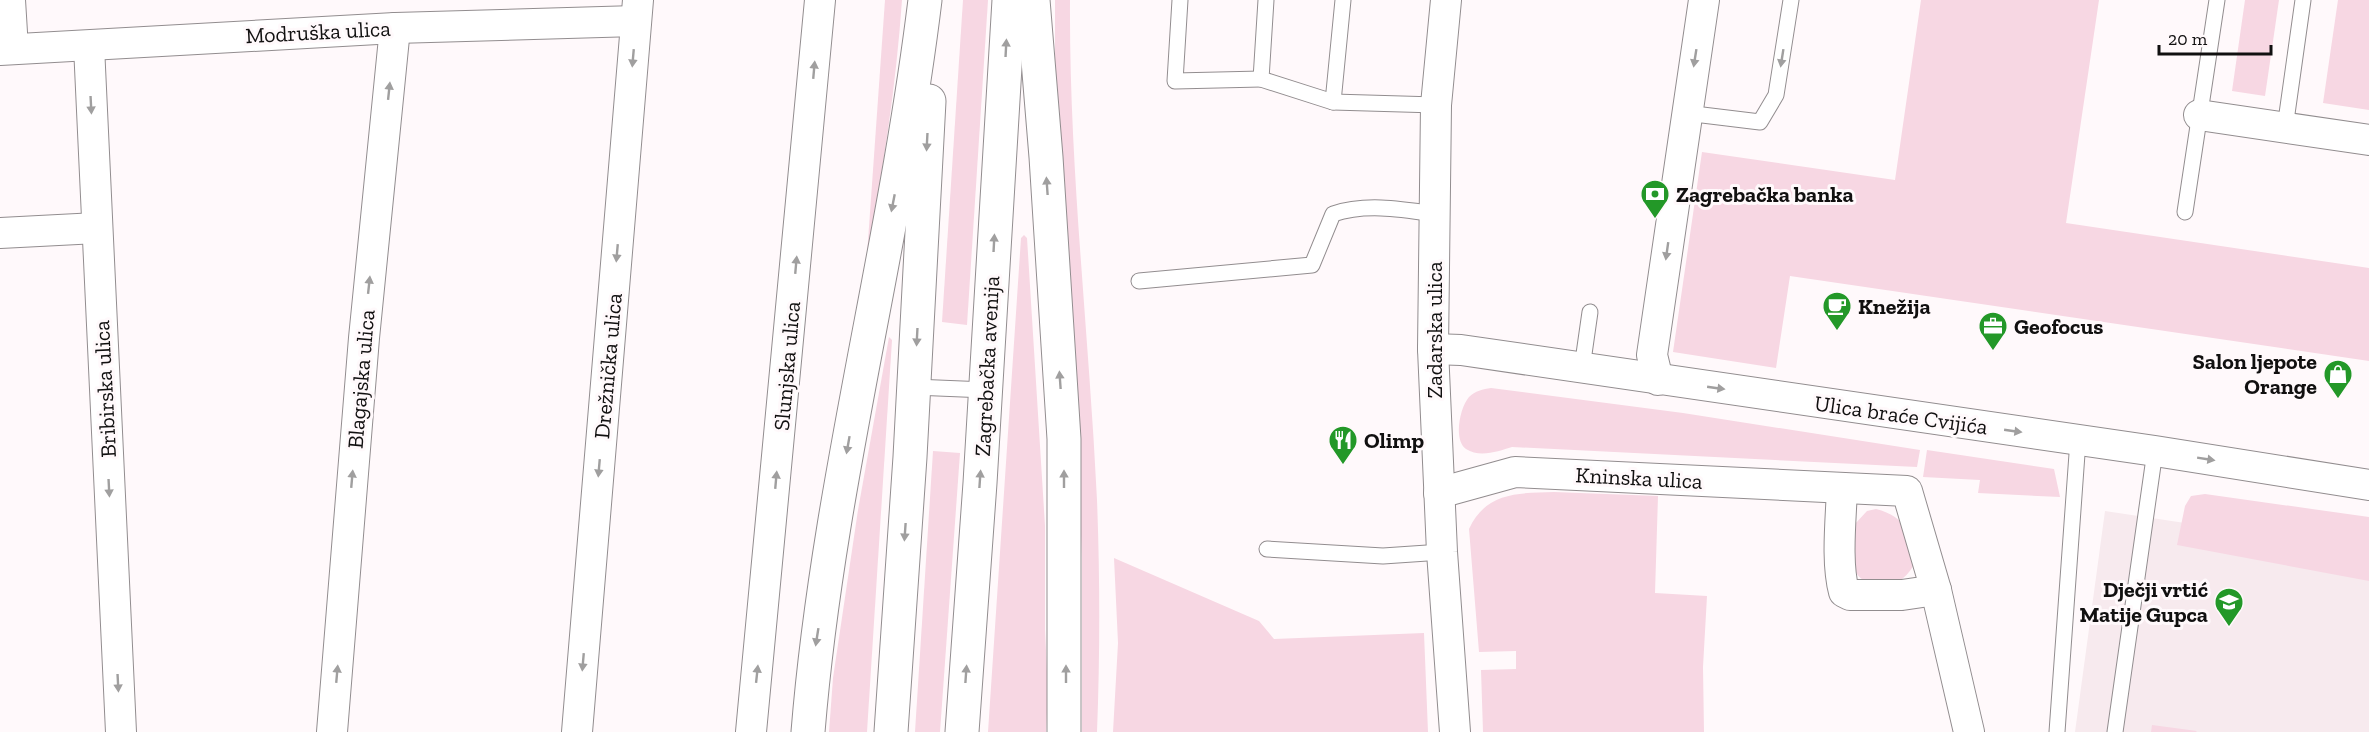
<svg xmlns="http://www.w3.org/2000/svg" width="2369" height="732" font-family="'Zilla Slab',serif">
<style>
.built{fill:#f7eaee}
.green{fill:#f7d7e3}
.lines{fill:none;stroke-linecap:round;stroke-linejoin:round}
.lane-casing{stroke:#928d8f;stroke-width:17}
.street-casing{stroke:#928d8f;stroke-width:32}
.secondary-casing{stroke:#928d8f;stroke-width:35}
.lane{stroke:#fff;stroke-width:15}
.street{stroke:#fff;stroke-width:30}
.secondary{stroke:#fff;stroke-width:33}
.oneway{fill:#a09f9f}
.labels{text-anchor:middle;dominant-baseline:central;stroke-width:6;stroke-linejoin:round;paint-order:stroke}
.street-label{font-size:22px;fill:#111010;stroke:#fff9fb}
.poi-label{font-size:22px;font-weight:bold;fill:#111010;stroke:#fff9fb;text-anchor:start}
</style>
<rect width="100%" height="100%" fill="#fff9fb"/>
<polygon class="built" points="2105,511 2185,523 2369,517 2369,732 2075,732"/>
<g class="green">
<path d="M885,0H902C896,86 883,170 867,255Z"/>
<polygon points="963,0 988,0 967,325 942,322"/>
<path d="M1055,0H1070C1069,167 1089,333 1097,500C1100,577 1100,655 1097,732H1082V558L1075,395L1055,87Z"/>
<polygon points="1921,0 2099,0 2066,223 2369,268 2369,361 1790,276 1776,368 1673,352 1702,152 1895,180"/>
<polygon points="2245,0 2279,0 2265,96 2232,91"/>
<polygon points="2338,0 2369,0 2369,110 2323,103"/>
<polygon points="1024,235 1027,238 1045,526 1045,630 1048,693 1046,732 988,732 1021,238"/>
<polygon points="889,337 892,340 867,732 829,732 833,678 858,510"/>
<path d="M1491,388L1683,413L1920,450L1917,467L1512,447C1499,451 1480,458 1466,449C1453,440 1460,407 1469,397C1475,391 1483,389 1491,388Z"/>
<polygon points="1927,450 2054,469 2060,497 1978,493 1980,480 1923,477"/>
<polygon points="933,451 960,453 940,732 915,732"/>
<path d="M1554,492L1658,496L1655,593L1707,596L1703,667L1704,732H1483L1481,670L1516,669V651L1479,652L1469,529C1486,492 1518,493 1554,492Z"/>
<polygon points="2205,494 2369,517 2369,581 2177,545 2185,506 2191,496"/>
<path d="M1876,509C1907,517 1910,534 1916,561C1911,571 1904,580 1893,584C1877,590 1855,581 1852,563C1850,551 1853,536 1854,525L1867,511Z"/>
<polygon points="1114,558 1259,621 1274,639 1424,633 1428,732 1113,732 1118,643"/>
<polygon points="2152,725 2197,731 2196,732 2151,732"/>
</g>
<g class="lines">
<g class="lane-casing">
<g id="lane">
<polyline points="1180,0 1175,81 1261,79"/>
<polyline points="1266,0 1261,79 1333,102 1343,0"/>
<polyline points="1333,102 1436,105"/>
<polyline points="1686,113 1760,122 1776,95 1791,0"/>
<polyline points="2285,128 2303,0"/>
<polyline points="2185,212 2217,0"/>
<path d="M1139,281L1312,265L1333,214C1365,203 1401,209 1435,214"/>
<polyline points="1582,368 1590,312"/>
<polyline points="914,387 986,390"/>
<polyline points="1267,549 1383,556 1442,552"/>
<polyline points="2057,732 2078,440"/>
<polyline points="2115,732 2155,451"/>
</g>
</g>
<g class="street-casing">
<g id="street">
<polyline points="10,0 13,49"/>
<polyline points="1446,0 1436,105 1433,349 1442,552 1455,732"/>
<polyline points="89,46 121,732"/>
<polyline points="0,50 395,28 636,21"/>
<polyline points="2199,115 2369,140"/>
<polyline points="0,233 97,228"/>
<polyline points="1433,349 1461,350 2155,451 2369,485"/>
<polyline points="1658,380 1652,355 1704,0"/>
<path d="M1842,488C1841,519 1836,562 1844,592L1850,595H1902L1936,590"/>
<polyline points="1439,493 1515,472 1907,491 1936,590 1969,732"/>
<polyline points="332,732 364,338 395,28"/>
<polyline points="577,732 638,0"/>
<polyline points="751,732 820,0"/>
</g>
</g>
<g class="secondary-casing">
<g id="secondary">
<polyline points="1033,0 1046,157 1064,439 1064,732"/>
<path d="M808,732C828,485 895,246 925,0"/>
<polyline points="891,732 910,457 929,101"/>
<polyline points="962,732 980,483 1009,0"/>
</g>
</g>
<use href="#lane" class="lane"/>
<use href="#street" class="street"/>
<use href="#secondary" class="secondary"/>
</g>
<defs><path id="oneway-solid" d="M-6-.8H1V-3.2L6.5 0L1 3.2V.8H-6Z" transform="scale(1.5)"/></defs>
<g class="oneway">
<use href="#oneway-solid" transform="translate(1006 48) rotate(-87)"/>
<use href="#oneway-solid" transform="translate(633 58) rotate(95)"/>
<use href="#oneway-solid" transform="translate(1695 58) rotate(99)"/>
<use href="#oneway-solid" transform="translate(1782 58) rotate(99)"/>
<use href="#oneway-solid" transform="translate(814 70) rotate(-85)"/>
<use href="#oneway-solid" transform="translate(389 91) rotate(-84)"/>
<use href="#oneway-solid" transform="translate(91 105) rotate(87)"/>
<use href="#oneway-solid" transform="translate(927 142) rotate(93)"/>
<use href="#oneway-solid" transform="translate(1047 186) rotate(-94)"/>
<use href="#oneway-solid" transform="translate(893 203) rotate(101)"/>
<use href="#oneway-solid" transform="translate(994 243) rotate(-87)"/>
<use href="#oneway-solid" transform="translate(1667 251) rotate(98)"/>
<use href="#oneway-solid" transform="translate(617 253) rotate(95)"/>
<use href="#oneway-solid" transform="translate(796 265) rotate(-85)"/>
<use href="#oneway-solid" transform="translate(369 285) rotate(-84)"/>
<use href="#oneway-solid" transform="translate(917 337) rotate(93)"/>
<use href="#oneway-solid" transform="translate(1060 380) rotate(-94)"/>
<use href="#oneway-solid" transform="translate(1716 388) rotate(8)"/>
<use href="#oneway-solid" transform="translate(2013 431) rotate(8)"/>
<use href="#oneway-solid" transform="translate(848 445) rotate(100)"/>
<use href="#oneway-solid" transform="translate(2206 459) rotate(9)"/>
<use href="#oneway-solid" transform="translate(599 468) rotate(95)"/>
<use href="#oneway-solid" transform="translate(352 479) rotate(-85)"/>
<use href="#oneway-solid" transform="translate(980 479) rotate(-86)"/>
<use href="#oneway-solid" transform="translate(1064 479) rotate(-90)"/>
<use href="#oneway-solid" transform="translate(776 480) rotate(-85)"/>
<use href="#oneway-solid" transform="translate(109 488) rotate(87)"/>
<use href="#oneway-solid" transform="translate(905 532) rotate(94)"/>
<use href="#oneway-solid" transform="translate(817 637) rotate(99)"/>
<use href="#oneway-solid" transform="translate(583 662) rotate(95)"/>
<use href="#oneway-solid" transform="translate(337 674) rotate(-85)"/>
<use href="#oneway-solid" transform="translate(757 674) rotate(-84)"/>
<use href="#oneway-solid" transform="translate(966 674) rotate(-86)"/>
<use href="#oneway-solid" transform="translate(1066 674) rotate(-90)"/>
<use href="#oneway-solid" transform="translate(118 683) rotate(87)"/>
</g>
<defs>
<g id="bank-pin" transform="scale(1.5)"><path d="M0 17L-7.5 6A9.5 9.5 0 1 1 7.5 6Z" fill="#239828" stroke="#fff9fb"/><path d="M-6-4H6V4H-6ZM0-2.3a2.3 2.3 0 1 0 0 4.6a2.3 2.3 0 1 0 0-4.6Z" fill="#fff"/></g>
<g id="cafe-pin" transform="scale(1.5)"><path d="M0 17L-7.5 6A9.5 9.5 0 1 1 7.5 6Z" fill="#239828" stroke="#fff9fb"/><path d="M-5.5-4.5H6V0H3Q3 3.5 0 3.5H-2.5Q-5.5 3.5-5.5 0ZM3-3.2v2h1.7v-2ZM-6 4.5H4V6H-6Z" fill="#fff"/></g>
<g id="office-pin" transform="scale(1.5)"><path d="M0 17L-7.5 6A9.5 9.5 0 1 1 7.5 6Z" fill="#239828" stroke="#fff9fb"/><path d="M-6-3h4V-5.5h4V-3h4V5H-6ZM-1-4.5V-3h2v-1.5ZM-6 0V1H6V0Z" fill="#fff"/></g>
<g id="shop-pin" transform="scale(1.5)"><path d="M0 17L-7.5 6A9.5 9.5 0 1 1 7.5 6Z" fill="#239828" stroke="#fff9fb"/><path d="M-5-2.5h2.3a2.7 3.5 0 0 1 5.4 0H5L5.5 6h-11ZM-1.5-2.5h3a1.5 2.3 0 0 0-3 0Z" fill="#fff"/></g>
<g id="restaurant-pin" transform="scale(1.5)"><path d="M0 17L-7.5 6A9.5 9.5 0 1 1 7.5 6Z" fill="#239828" stroke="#fff9fb"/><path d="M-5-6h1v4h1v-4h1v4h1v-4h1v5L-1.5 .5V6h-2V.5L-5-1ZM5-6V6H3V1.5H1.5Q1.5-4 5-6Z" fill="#fff"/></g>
<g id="school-pin" transform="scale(1.5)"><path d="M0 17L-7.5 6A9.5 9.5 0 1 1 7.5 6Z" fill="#239828" stroke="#fff9fb"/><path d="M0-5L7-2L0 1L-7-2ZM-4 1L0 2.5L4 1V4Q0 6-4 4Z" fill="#fff"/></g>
</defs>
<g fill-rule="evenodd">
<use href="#bank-pin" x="1655" y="194"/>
<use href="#cafe-pin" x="1837" y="306"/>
<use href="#office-pin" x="1993" y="326"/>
<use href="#shop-pin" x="2338" y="374"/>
<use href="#restaurant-pin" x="1343" y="440"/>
<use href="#school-pin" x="2229" y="602"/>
</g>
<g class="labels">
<g class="street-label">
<text transform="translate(318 32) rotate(-3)">Modruška ulica</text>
<text transform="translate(1434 330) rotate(-90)">Zadarska ulica</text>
<text transform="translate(608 366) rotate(-85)">Drežnička ulica</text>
<text transform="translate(787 366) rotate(-85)">Slunjska ulica</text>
<text transform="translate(987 366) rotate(-87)">Zagrebačka avenija</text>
<text transform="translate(361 379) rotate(-85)">Blagajska ulica</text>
<text transform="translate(105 389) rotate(-93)">Bribirska ulica</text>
<text transform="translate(1901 415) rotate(8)">Ulica braće Cvijića</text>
<text transform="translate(1639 478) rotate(3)">Kninska ulica</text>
</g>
<g class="poi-label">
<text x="1676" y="194">Zagrebačka banka</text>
<text x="1858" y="306">Knežija</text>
<text x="2014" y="326">Geofocus</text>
<text x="2317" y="361" text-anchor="end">Salon ljepote<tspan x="2317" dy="25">Orange</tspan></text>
<text x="1364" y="440">Olimp</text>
<text x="2208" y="589" text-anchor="end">Dječji vrtić<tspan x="2208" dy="25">Matije Gupca</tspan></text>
</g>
</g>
<path d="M2159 45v9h112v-9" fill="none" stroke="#111010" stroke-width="3"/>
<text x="2168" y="45" font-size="18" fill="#111010" stroke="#fff9fb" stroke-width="4.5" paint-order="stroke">20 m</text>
</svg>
